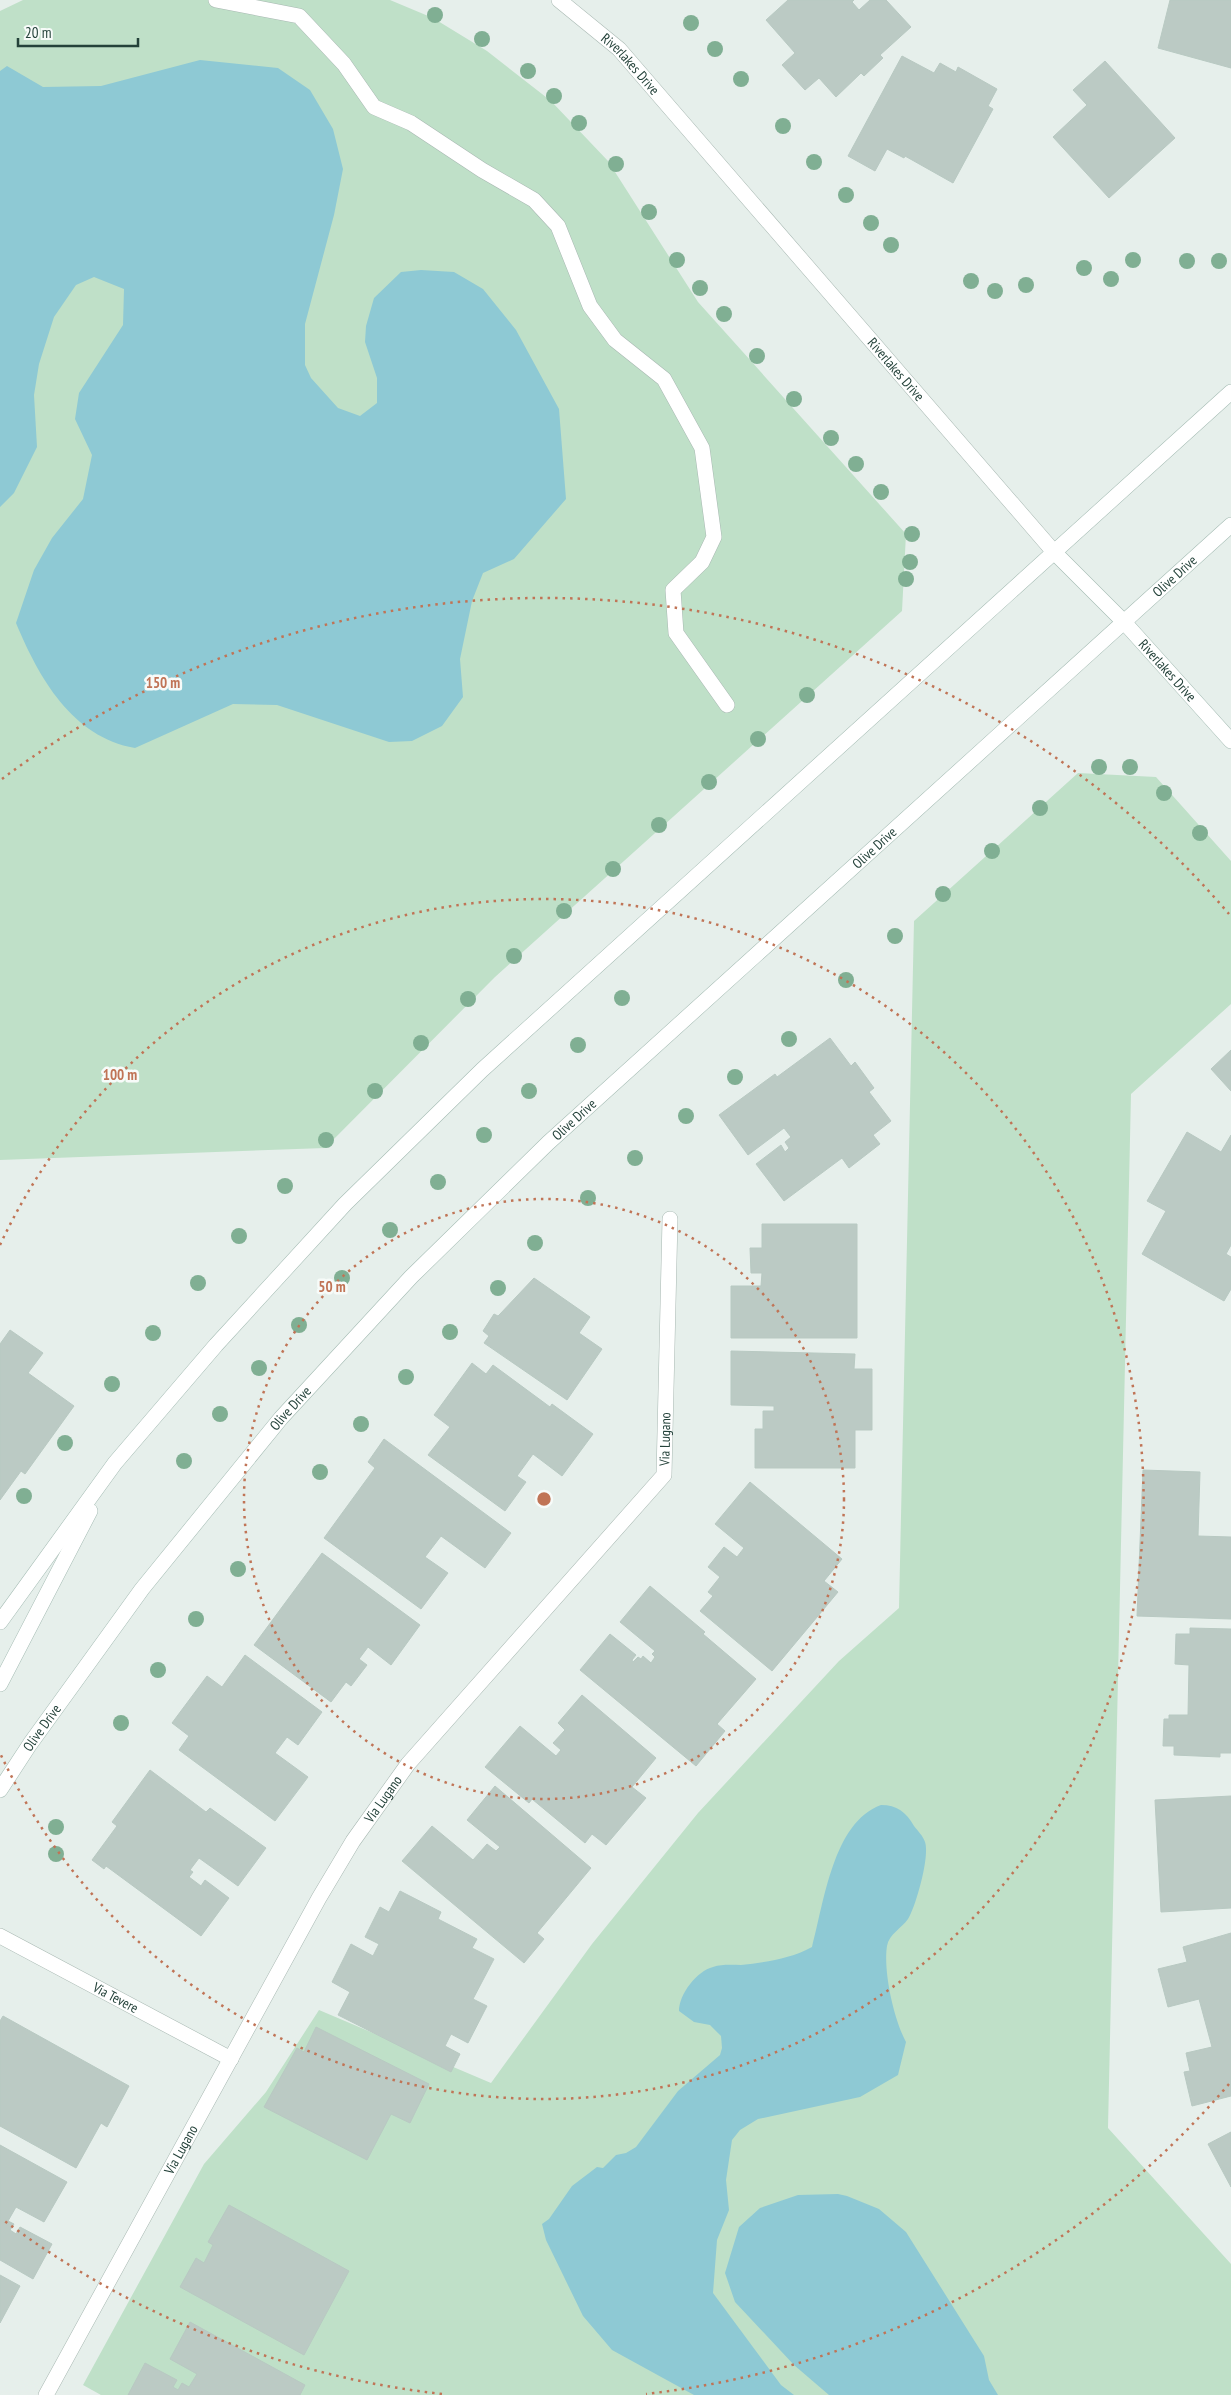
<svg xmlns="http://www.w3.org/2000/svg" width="1231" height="2395" font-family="'PT Sans Narrow',sans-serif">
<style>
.green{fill:#bfe0c8}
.water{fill:#8ec9d4}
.building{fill:#bbcac4;stroke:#b8c9c2}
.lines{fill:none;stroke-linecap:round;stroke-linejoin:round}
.lane-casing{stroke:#a8b8b2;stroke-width:16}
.street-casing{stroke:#a8b8b2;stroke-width:16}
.secondary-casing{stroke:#a4bbb3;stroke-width:16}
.lane{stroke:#fff;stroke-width:15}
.street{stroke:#fff;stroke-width:15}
.secondary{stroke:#fff;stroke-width:15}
.tree{fill:#80af93}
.ring{fill:none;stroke:#c07456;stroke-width:2.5;stroke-dasharray:2.5 5}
.labels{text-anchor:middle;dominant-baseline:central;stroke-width:5;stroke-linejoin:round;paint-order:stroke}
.street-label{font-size:14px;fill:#24423a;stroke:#f7fbf9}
.centre{fill:#c07456;stroke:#f7fbf9;stroke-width:2.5}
.ring-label{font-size:15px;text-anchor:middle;font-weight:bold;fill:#c07456;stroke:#f7fbf9;stroke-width:5;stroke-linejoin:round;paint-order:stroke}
</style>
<rect width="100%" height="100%" fill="#e6efeb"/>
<g class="green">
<polygon points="23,0 390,0 433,18 487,51 551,101 608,161 698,302 906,534 902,611 495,977 325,1148 0,1160 0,11"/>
<polygon points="1078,773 1156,777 1231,861 1231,1004 1131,1094 1108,2128 1231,2264 1231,2395 101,2395 83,2385 204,2164 266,2092 319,2010 491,2083 592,1944 698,1813 839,1661 899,1608 914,921"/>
</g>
<g class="water">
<path d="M200,60L278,68L310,90L333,129L343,169L334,215L305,324V365L311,378L338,408L360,416L377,403V378L365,342L366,326L374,298L401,272L421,270L454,272L483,289L516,330L559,409L566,499L514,559L483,573L472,601L460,659L463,697L442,726L412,741L389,742L277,705L233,704L135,748C72,737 39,678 16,623L34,570L52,538L83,499L92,455L75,419L79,393L123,325L124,289L94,277L76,285L54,317L39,364L34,395L37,447L14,493L0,507V71L7,66L43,87L101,86Z"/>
<path d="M881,1805C897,1805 906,1812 914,1826C918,1831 923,1836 925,1842C930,1856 916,1906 908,1919C902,1928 889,1934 887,1946C883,1971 894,2020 906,2042L898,2075L860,2097L758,2119L740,2130L732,2140L726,2180L729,2210L717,2240L713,2293L781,2385L794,2395H694L612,2350L583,2316L546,2240L542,2224L549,2219L572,2186L597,2167L603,2168L616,2155L626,2153L636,2147L678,2091L720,2055L722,2048L721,2036L710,2025L694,2022L679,2011C679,1994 697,1971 713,1967C722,1964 732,1965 741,1965C766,1962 790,1959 812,1947C824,1903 833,1822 881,1805Z"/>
<polygon points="838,2194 847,2196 879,2209 906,2232 984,2356 989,2380 998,2395 829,2395 794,2365 735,2302 725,2273 739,2227 760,2208 798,2195"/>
</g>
<g class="building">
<polygon points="788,0 854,0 852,2 859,10 870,0 886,0 911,27 880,55 883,58 864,76 861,73 836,97 819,78 805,90 782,65 795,53 766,20"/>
<polygon points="1170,0 1231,0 1231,68 1158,48"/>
<polygon points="902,56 934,73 940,63 956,72 958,67 997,89 988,106 993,109 953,183 905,156 904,158 887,149 875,171 848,156"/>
<polygon points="1105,61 1175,138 1109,198 1053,137 1087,105 1073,90"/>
<polygon points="830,1038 851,1066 855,1062 874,1088 869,1092 891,1121 873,1135 880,1144 849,1168 842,1158 784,1201 756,1164 781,1145 785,1152 789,1148 785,1142 791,1137 784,1128 748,1155 719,1115 775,1074 777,1077"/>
<polygon points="1231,1050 1231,1091 1211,1069"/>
<polygon points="1187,1132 1221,1152 1231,1135 1231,1245 1226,1254 1231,1257 1231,1289 1224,1301 1142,1254 1166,1211 1147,1201"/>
<polygon points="762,1224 857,1224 857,1338 731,1338 731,1286 761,1286 762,1273 751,1273 750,1248 762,1248"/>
<polygon points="534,1278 590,1317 579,1333 602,1349 567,1400 484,1343 489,1336 483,1331 494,1314 498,1316 500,1314"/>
<polygon points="10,1330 43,1353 28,1373 74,1406 25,1474 21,1471 0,1500 0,1344"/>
<polygon points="731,1351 855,1354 854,1369 872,1369 872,1430 855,1430 855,1468 755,1468 755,1429 763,1429 763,1411 774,1411 774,1406 731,1405"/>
<polygon points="472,1363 486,1374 493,1365 550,1407 552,1404 593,1434 562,1476 533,1454 517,1476 526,1482 505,1511 428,1455 450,1427 434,1415"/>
<polygon points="384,1439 511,1533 485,1568 441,1536 425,1557 448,1573 421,1609 324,1538 375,1468 368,1462"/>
<polygon points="1143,1470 1200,1472 1198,1536 1231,1537 1231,1619 1137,1616"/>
<polygon points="750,1482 842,1559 824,1581 838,1592 772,1671 700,1611 713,1596 708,1592 720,1577 708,1567 724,1547 737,1557 744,1548 715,1524"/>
<polygon points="322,1553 420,1625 391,1665 368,1647 359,1659 367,1665 351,1686 346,1682 331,1702 254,1645"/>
<polygon points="650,1586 705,1632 703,1634 756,1679 717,1724 725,1731 696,1766 580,1670 610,1634 636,1655 632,1660 633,1662 638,1657 641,1659 643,1656 651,1663 655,1657 652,1654 655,1651 620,1622"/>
<polygon points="1190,1628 1231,1629 1231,1753 1220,1753 1220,1757 1174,1755 1174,1746 1163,1746 1164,1719 1169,1719 1169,1715 1188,1715 1189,1665 1175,1664 1176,1634 1190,1634"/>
<polygon points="245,1655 322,1712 298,1745 287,1737 275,1753 308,1777 275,1821 179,1750 189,1736 172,1723 207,1676 222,1687"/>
<polygon points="582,1695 656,1758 632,1787 646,1798 606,1845 592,1834 585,1843 532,1799 529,1803 485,1767 520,1726 556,1756 561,1750 553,1743 565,1730 558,1723"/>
<polygon points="150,1770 206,1812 210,1808 266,1848 238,1886 199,1858 190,1870 193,1872 189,1877 201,1886 205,1880 229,1898 201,1936 106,1866 104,1869 92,1860 117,1826 112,1822"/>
<polygon points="495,1786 591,1868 537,1933 544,1939 524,1963 402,1861 432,1826 473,1860 487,1844 496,1851 500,1847 467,1820"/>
<polygon points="1231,1796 1231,1908 1161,1912 1155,1800"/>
<polygon points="400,1891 441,1912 438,1919 477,1939 472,1948 494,1959 473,1999 487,2006 468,2043 451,2034 445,2046 460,2054 451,2072 338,2015 350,1992 332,1982 351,1944 373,1956 379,1944 365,1937 380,1907 389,1912"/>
<polygon points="1231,1933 1231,2096 1192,2106 1184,2072 1190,2071 1186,2053 1212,2047 1199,1999 1168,2007 1158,1969 1187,1962 1183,1947"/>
<polygon points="3,2016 129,2086 107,2127 101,2123 76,2168 0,2126 0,2021"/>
<polygon points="316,2027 429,2084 410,2123 391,2114 367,2160 264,2107 297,2048 304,2052"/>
<polygon points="1231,2132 1231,2187 1208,2144"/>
<polygon points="0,2145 67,2182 44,2222 16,2207 8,2221 14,2224 10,2230 16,2234 20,2227 52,2244 33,2279 0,2260"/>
<polygon points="229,2205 349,2271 304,2355 180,2287 196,2258 204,2263 213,2245 208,2242"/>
<polygon points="0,2275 20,2286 0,2323"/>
<polygon points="190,2322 305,2385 300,2395 128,2395 145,2363 177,2380 173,2387 178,2390 182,2383 189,2387 197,2374 170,2359"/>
</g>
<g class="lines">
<g class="lane-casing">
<polyline id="lane" points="216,0 299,16 344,64 374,107 411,123 482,170 534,200 558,226 590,306 615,340 664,379 702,448 714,537 702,562 673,590 676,633 727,705"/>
</g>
<g class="street-casing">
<g id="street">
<path id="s1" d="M559,0L619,49L1054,552"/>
<path id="s2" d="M0,1936L231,2059"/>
<path id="s3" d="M46,2395L319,1898L353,1841L408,1764L664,1475L670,1219"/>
</g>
</g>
<g class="secondary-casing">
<g id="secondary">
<path id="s4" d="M1054,552L1124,622L1231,741"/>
<polyline points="0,1622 115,1463 216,1345 345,1204 482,1070 1231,392"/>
<polyline points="0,1684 90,1511"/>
<path id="s5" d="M0,1790L30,1744L142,1589L281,1418L411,1277L548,1143L1231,525"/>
</g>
</g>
<use href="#lane" class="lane"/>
<use href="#street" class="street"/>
<use href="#secondary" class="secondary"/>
</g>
<g class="tree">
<circle cx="435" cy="15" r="8"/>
<circle cx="691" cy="23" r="8"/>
<circle cx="482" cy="39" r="8"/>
<circle cx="715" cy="49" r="8"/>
<circle cx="528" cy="71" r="8"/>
<circle cx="741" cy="79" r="8"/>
<circle cx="554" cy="96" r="8"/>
<circle cx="579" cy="123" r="8"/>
<circle cx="783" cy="126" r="8"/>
<circle cx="814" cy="162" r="8"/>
<circle cx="616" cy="164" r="8"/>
<circle cx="846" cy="195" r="8"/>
<circle cx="649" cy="212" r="8"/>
<circle cx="871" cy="223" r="8"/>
<circle cx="891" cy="245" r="8"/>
<circle cx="677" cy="260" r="8"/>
<circle cx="1133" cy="260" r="8"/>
<circle cx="1187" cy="261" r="8"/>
<circle cx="1219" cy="261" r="8"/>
<circle cx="1084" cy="268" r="8"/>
<circle cx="1111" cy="279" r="8"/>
<circle cx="971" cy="281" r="8"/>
<circle cx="1026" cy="285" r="8"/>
<circle cx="700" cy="288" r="8"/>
<circle cx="995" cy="291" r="8"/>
<circle cx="724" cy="314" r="8"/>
<circle cx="757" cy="356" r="8"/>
<circle cx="794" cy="399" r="8"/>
<circle cx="831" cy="438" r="8"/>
<circle cx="856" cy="464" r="8"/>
<circle cx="881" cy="492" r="8"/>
<circle cx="912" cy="534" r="8"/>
<circle cx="910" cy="562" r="8"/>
<circle cx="906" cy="579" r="8"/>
<circle cx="807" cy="695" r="8"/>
<circle cx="758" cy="739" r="8"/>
<circle cx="1099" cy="767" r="8"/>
<circle cx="1130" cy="767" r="8"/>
<circle cx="709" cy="782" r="8"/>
<circle cx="1164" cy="793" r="8"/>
<circle cx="1040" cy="808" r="8"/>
<circle cx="659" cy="825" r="8"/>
<circle cx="1200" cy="833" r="8"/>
<circle cx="992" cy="851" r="8"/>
<circle cx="613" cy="869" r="8"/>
<circle cx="943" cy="894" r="8"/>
<circle cx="564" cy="911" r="8"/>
<circle cx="895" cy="936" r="8"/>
<circle cx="514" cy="956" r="8"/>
<circle cx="846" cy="980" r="8"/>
<circle cx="622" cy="998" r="8"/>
<circle cx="468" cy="999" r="8"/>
<circle cx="789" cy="1039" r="8"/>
<circle cx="421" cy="1043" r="8"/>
<circle cx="578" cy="1045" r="8"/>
<circle cx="735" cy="1077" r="8"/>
<circle cx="375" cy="1091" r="8"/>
<circle cx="529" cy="1091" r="8"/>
<circle cx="686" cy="1116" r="8"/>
<circle cx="484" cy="1135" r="8"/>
<circle cx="326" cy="1140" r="8"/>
<circle cx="635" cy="1158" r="8"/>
<circle cx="438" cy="1182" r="8"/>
<circle cx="285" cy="1186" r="8"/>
<circle cx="588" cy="1198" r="8"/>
<circle cx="390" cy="1230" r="8"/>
<circle cx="239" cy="1236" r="8"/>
<circle cx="535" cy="1243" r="8"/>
<circle cx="342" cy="1278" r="8"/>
<circle cx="198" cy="1283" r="8"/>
<circle cx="498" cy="1288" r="8"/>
<circle cx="299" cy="1325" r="8"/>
<circle cx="450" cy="1332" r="8"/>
<circle cx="153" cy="1333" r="8"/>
<circle cx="259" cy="1368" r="8"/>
<circle cx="406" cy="1377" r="8"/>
<circle cx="112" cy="1384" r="8"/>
<circle cx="220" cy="1414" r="8"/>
<circle cx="361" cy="1424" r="8"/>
<circle cx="65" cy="1443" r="8"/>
<circle cx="184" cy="1461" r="8"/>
<circle cx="320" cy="1472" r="8"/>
<circle cx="24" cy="1496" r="8"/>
<circle cx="238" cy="1569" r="8"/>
<circle cx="196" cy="1619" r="8"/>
<circle cx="158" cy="1670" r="8"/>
<circle cx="121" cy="1723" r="8"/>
<circle cx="56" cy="1827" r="8"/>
<circle cx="56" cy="1854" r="8"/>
</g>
<g class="ring">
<circle cx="544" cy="1499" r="300"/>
<path d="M0 1245A600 600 0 1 1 0 1753"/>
<path d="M1229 2084A901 901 0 0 1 646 2394M442 2394A901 901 0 0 1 2 2219M2 779A901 901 0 0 1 1229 914"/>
</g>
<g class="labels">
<g class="street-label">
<text stroke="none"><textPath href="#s1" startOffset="96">Riverlakes Drive</textPath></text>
<text stroke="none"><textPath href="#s1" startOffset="501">Riverlakes Drive</textPath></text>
<text stroke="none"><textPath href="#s5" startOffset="1695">Olive Drive</textPath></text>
<text stroke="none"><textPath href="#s4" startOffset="164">Riverlakes Drive</textPath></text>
<text stroke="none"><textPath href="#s5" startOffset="1290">Olive Drive</textPath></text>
<text stroke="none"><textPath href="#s5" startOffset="885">Olive Drive</textPath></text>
<text stroke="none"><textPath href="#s5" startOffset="480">Olive Drive</textPath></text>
<text stroke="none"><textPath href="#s3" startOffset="1150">Via Lugano</textPath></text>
<text stroke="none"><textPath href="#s5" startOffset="75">Olive Drive</textPath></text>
<text stroke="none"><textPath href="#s3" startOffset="685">Via Lugano</textPath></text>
<text stroke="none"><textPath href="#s2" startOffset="131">Via Tevere</textPath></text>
<text stroke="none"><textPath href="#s3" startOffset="280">Via Lugano</textPath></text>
</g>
</g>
<circle cx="544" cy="1499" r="8" class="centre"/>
<g class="ring-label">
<text x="163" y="688">150 m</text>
<text x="120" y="1080">100 m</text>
<text x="332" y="1292">50 m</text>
</g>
<path d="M18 38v8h120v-8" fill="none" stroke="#24423a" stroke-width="2.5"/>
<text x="25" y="38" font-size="15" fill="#24423a" stroke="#f7fbf9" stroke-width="4" paint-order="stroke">20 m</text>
</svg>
